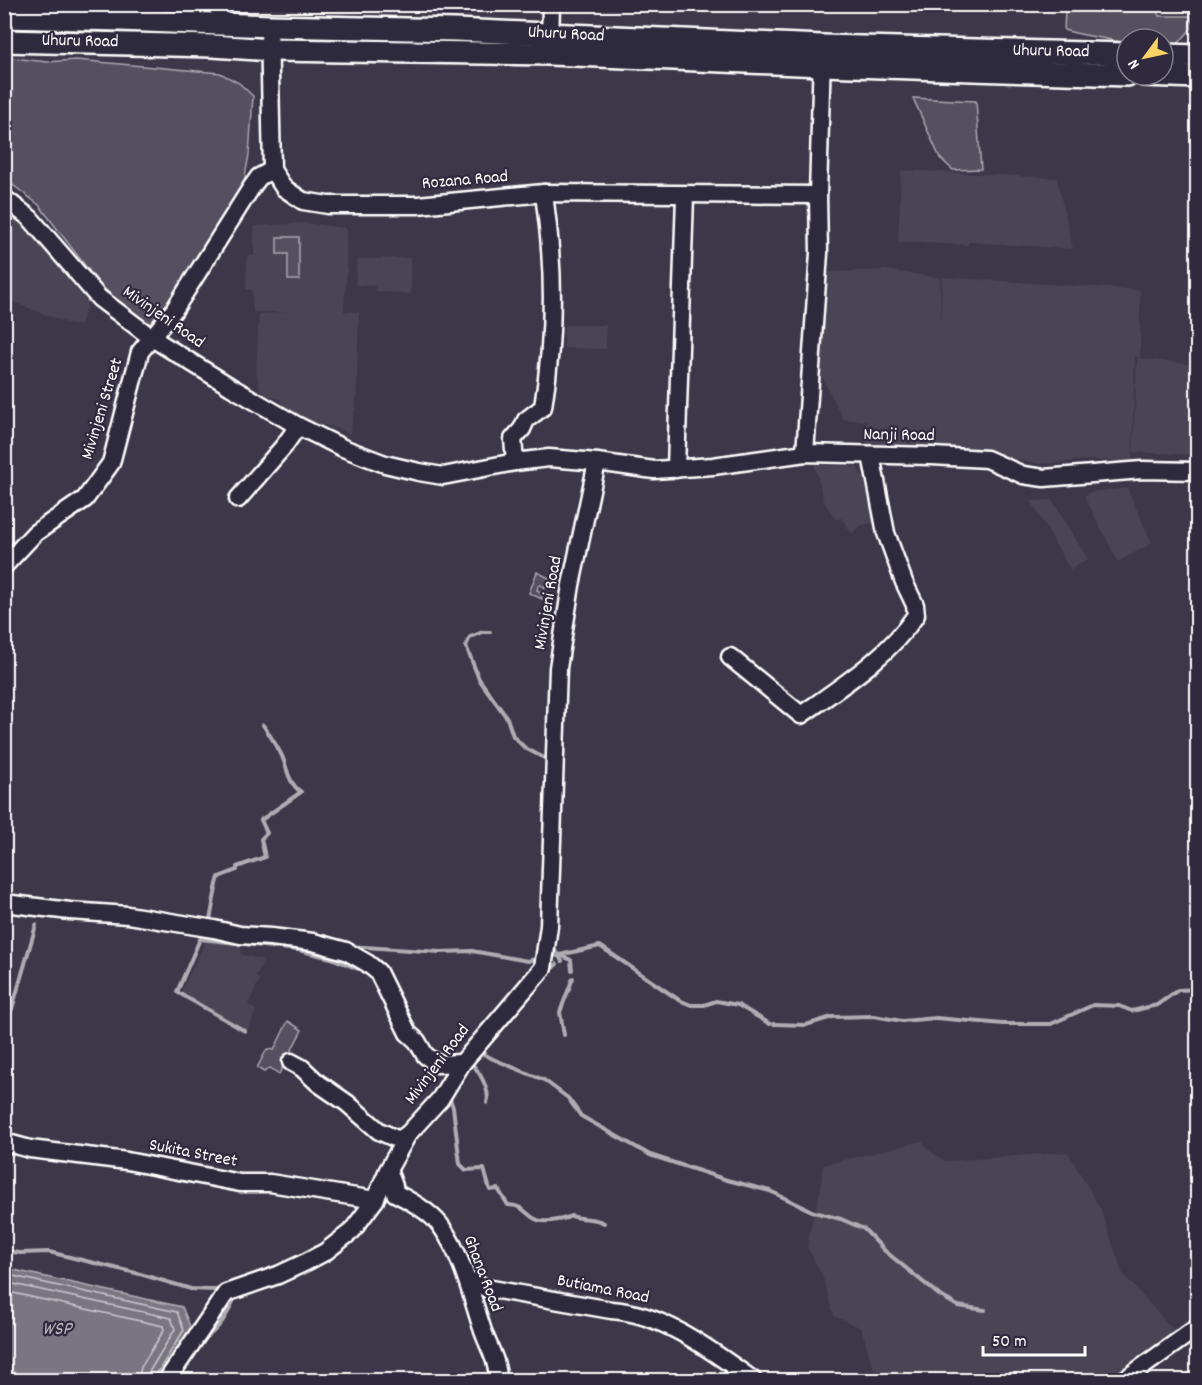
<svg xmlns="http://www.w3.org/2000/svg" width="1202" height="1385" font-family="Dekko,sans-serif">
<style>
.built{fill:#494455}
.green{fill:#555060;stroke:#aaa8b0;stroke-width:1.5}
.water{fill:#797682;stroke:#afadb4;stroke-width:1.5}
.lines{fill:none;stroke-linecap:round;stroke-linejoin:round}
.shore{stroke:#c9c8cd;stroke-width:1.5}
.stream{stroke:#afadb4;stroke-width:4}
.minor-casing{stroke:#fff;stroke-width:21}
.major-casing{stroke:#fff;stroke-width:26}
.minor{stroke:#2f2a3d;stroke-width:16}
.major{stroke:#2f2a3d;stroke-width:21}
.labels{text-anchor:middle;dominant-baseline:central;stroke-width:4.5;stroke-linejoin:round;paint-order:stroke}
.street-label{font-size:18px;fill:#fff;stroke:#2f2a3d}
.water-label{font-size:20px;font-style:italic;fill:#b5b4ba;stroke:#2f2a3d}
</style>
<rect width="100%" height="100%" fill="#3c3749"/>
<filter id="ink" filterUnits="userSpaceOnUse"><feTurbulence type="fractalNoise" baseFrequency=".0167" numOctaves="2"/><feDisplacementMap in="SourceGraphic" scale="12" xChannelSelector="R" yChannelSelector="G"/><feConvolveMatrix kernelMatrix="1 2 1 2 8 2 1 2 1" color-interpolation-filters="sRGB"/></filter>
<g filter="url(#ink)">
<g class="built">
<polygon points="901,170 1057,178 1073,249 968,242 968,245 898,242"/>
<polygon points="4,208 30,228 54,260 89,299 80,325 72,325 5,299"/>
<polygon points="304,223 346,228 347,268 344,311 359,312 356,406 349,435 342,430 287,415 280,399 265,396 261,392 256,372 259,314 289,312 253,312 252,290 246,289 247,256 254,256 254,226"/>
<polygon points="398,258 410,258 411,294 375,291 375,286 355,285 357,259"/>
<polygon points="887,270 940,278 941,320 942,277 1140,290 1140,357 1135,357 1132,461 1087,460 1040,464 986,453 865,450 867,421 843,419 818,369 822,314 827,272"/>
<polygon points="564,325 606,325 606,349 564,348"/>
<polygon points="1137,358 1197,365 1197,455 1133,452"/>
<polygon points="814,464 857,467 867,484 880,521 860,526 852,534 841,518 836,520 824,501"/>
<polygon points="1127,488 1152,543 1118,562 1084,496 1090,492"/>
<polygon points="1052,500 1088,559 1070,570 1031,501"/>
<polygon points="205,942 242,946 241,954 263,960 256,977 260,979 248,1005 256,1010 248,1030 181,992"/>
<polygon points="922,1141 927,1149 945,1161 1068,1152 1101,1210 1123,1274 1180,1337 1120,1380 877,1380 861,1328 834,1316 822,1275 807,1247 809,1234 820,1192 823,1165"/>
</g>
<g class="green">
<path d="M1084,8L1131,10L1156,8L1159,16H1191V29L1176,46L1163,45V39H1127V44C1106,37 1086,37 1064,30L1065,11Z"/>
<polygon points="4,57 47,62 76,60 220,73 239,83 253,96 249,155 244,182 242,205 156,333 100,285 39,205 5,179"/>
<polygon points="913,98 976,101 981,169 953,170 940,158"/>
<polygon points="277,237 299,237 299,280 288,280 288,254 277,254"/>
<polygon points="537,572 557,582 549,586 546,584 545,588 541,585 538,586 537,590 541,592 542,599 529,593"/>
<polygon points="288,1021 302,1030 279,1074 270,1068 264,1072 257,1068 267,1049 274,1050"/>
</g>
<polygon class="water" points="5,1268 182,1307 191,1329 159,1380 5,1380"/>
<g class="lines">
<g class="shore">
<polyline points="4,1274 177,1312 184,1330 156,1375 155,1380"/>
<polyline points="4,1282 171,1318 175,1329 149,1372 147,1380"/>
<polyline points="4,1291 163,1326 164,1330 141,1367 138,1380"/>
</g>
<g class="stream">
<polyline points="490,632 483,632 470,637 466,646 479,679 507,718 513,736 525,748 550,761"/>
<path d="M209,924C213,908 214,893 219,877L237,870V867L265,857L261,839L267,833L261,820L301,792C287,782 288,768 281,754C276,744 269,734 263,725"/>
<polyline points="349,946 440,952 472,951 528,961 538,958"/>
<polyline points="552,946 562,961"/>
<polyline points="560,955 571,960 572,970"/>
<polyline points="555,956 600,946 679,1000 691,1005 704,1005 716,1001 738,1005 770,1024"/>
<polyline points="547,973 557,964"/>
<polyline points="4,1020 12,1009 36,925"/>
<polyline points="774,1024 806,1025 832,1017 874,1016 902,1021 936,1018 1003,1024 1051,1024 1093,1005 1119,1006 1132,1011 1157,1005 1178,990 1198,989"/>
<polyline points="245,1031 177,992 200,939 298,950 331,958 358,969"/>
<polyline points="564,1035 560,1012 573,978"/>
<polyline points="478,1051 493,1059 544,1080 568,1098 581,1116 650,1155 727,1180 770,1191 814,1212 841,1219 864,1229 885,1251 939,1295 958,1306 985,1310"/>
<path d="M469,1061C479,1070 491,1091 487,1103"/>
<path d="M448,1094L453,1107L460,1164L466,1170L484,1169L490,1190L498,1189L508,1205C531,1205 526,1227 557,1220C562,1219 566,1219 571,1216C583,1220 593,1217 604,1223"/>
<polyline points="4,1251 20,1253 49,1252 140,1274 191,1289 215,1290"/>
<path d="M203,1340C220,1328 227,1316 235,1297"/>
<polyline points="180,1380 184,1369"/>
</g>
<g class="minor-casing">
<g id="minor">
<polyline points="119,4 120,20"/>
<polyline points="220,24 221,4"/>
<polyline points="269,26 272,170 284,188 303,201 328,205 418,205 544,193 818,195"/>
<polyline points="550,46 551,4"/>
<polyline points="4,198 30,218 99,298 152,338 231,387 298,426 343,448 385,464 419,472 443,476 515,462 549,458 597,462 654,470 713,466 805,453 932,456 987,459 1023,475 1044,478 1142,470 1198,471"/>
<polyline points="805,453 819,253 818,195 822,53"/>
<path d="M515,462L513,439L522,429L526,420L543,407C551,357 554,299 550,249C549,230 546,212 544,193"/>
<polyline points="676,469 685,196"/>
<polyline points="238,499 284,446 298,426"/>
<polyline points="4,566 35,533 85,499 111,463 140,352 174,310 251,188 259,177 272,170"/>
<path d="M730,657L801,715C842,686 888,657 916,615L915,605L904,582L886,533L871,455"/>
<polyline points="4,903 70,911 128,915 214,929 240,935 271,937 313,942 346,951 367,963 378,972 408,1033 417,1041 425,1055 437,1064 462,1063"/>
<polyline points="291,1062 302,1068 318,1083 347,1103 379,1131 399,1140 408,1134"/>
<polyline points="4,1142 30,1149 127,1161 240,1183 270,1183 375,1200"/>
<path d="M388,1170L394,1186L395,1193C411,1201 433,1213 443,1229C463,1258 471,1295 482,1328C488,1347 498,1360 498,1380"/>
<path d="M467,1279L486,1288L611,1310C663,1313 712,1351 753,1380"/>
<polyline points="167,1380 226,1293 278,1275 306,1262 325,1252 352,1231 375,1200 388,1170 408,1134 440,1099 462,1063 543,968 549,926 558,668 571,585 597,462"/>
<polyline points="1124,1380 1198,1327"/>
</g>
</g>
<g class="major-casing">
<g id="major">
<polyline points="4,17 120,20 269,26 455,30 822,46 1127,54"/>
<polyline points="4,41 213,46 271,50 550,54 822,65 1127,75"/>
<polyline points="1163,55 1198,56"/>
<polyline points="1144,75 1198,77"/>
</g>
</g>
<use href="#minor" class="minor"/>
<use href="#major" class="major"/>
</g>
</g>
<g class="labels">
<g class="street-label">
<text transform="translate(566 35) rotate(3)">Uhuru Road</text>
<text transform="translate(80 42) rotate(1)">Uhuru Road</text>
<text transform="translate(1051 52) rotate(1)">Uhuru Road</text>
<text transform="translate(465 181) rotate(-5)">Rozana Road</text>
<text transform="translate(163 318) rotate(35)">Mivinjeni Road</text>
<text transform="translate(103 409) rotate(-73)">Mivinjeni Street</text>
<text transform="translate(899 436) rotate(1)">Nanji Road</text>
<text transform="translate(549 603) rotate(-80)">Mivinjeni Road</text>
<text transform="translate(438 1065) rotate(-53)">Mivinjeni Road</text>
<text transform="translate(193 1154) rotate(11)">Sukita Street</text>
<text transform="translate(482 1274) rotate(69)">Ghana Road</text>
<text transform="translate(603 1290) rotate(11)">Butiama Road</text>
</g>
<g class="water-label">
<text x="57" y="1330">WSP</text>
</g>
</g>
<rect width="1202" height="1385" fill="none" stroke="#2f2a3d" stroke-width="24"/>
<rect x="12" y="12" width="1178" height="1361" fill="none" stroke="#fff" stroke-width="2" filter="url(#ink)"/>
<g transform="translate(1145 57) rotate(237)"><circle r="28" fill="#2f2a3d" stroke="#827f8b" stroke-width="1.5"/>
<path d="M0-4.5L10 22L0 15L-10 22Z" fill="#ffd166"/>
<text y="-9" font-size="16" font-weight="bold" text-anchor="middle" fill="#ffffff">N</text>
</g>
<path d="M983 1346v9h102v-9" fill="none" stroke="#ffffff" stroke-width="3"/>
<text x="992" y="1346" font-size="18" fill="#ffffff" stroke="#2f2a3d" stroke-width="4.5" paint-order="stroke">50 m</text>
</svg>
